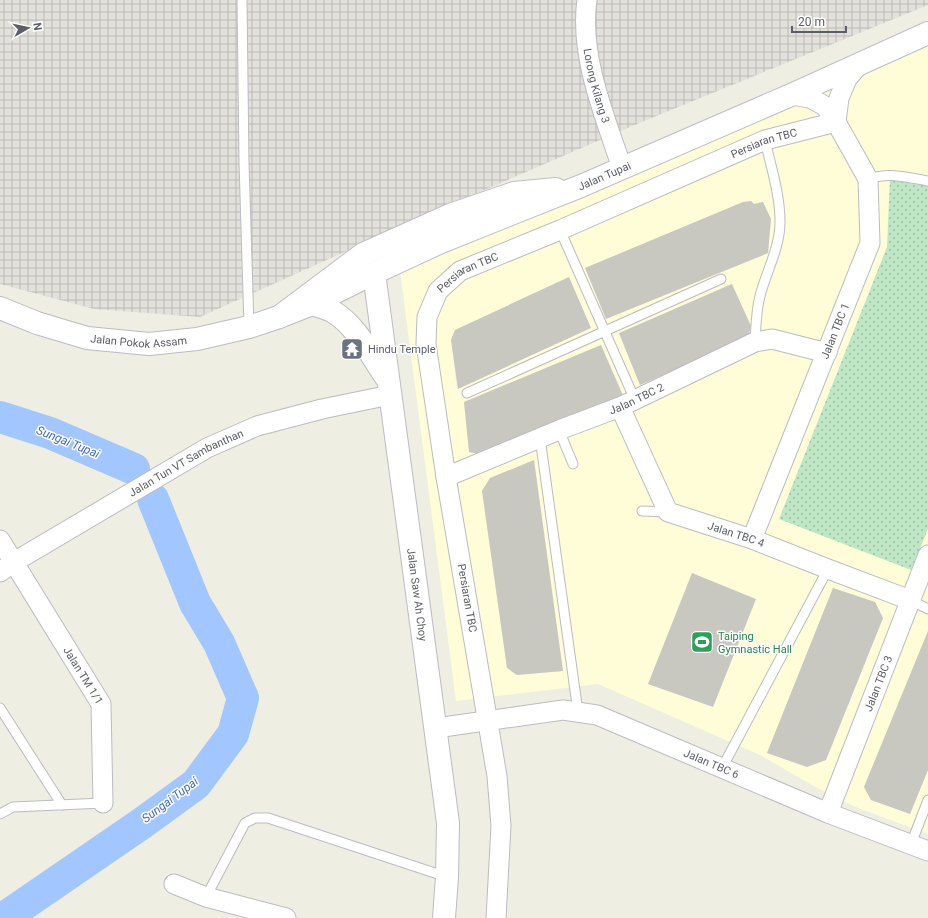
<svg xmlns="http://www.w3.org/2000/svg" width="928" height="918" font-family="Roboto,sans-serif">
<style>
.commercial{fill:#fffdd8;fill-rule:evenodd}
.industrial{fill:url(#industrial-grid)}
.grass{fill:url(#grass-dots)}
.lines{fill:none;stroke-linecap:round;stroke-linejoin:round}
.river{stroke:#a2c6ff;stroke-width:32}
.building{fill:#c9c8c0}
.service-casing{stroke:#bbbcc2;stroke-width:11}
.minor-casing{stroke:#bbbcc2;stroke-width:21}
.tertiary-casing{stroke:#bbbcc2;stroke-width:24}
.secondary-casing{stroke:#bebfc7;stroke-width:24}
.service{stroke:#fff;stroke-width:9}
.minor{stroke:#fff;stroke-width:19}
.tertiary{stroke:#fff;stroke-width:22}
.secondary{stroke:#fff;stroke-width:22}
.labels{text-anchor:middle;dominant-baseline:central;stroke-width:3;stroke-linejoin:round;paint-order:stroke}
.street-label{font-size:11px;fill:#5b5e64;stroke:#fff}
.worship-label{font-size:11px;fill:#5b616d;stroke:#fff;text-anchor:start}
.leisure-label{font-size:11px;fill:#27864d;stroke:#fff;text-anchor:start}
.water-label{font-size:12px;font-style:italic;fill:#426ac6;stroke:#fff}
</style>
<defs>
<pattern id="industrial-grid" width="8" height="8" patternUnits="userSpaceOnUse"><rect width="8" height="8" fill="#e2e1db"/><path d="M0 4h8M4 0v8" fill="none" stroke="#babab5"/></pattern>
<pattern id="grass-dots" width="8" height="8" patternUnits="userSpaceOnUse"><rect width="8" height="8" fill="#bfe7c6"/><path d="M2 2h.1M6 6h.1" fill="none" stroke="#9ebea4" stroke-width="1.8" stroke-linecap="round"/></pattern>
</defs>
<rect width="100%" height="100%" fill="#eeeee3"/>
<path class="commercial" d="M928,45V631L864,787L871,800L910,814L928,770V834L853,806L812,785L760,755L598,684L456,701L400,271ZM751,201L754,204L763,202L771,219L768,253L606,319L585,268L743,202ZM569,277L591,328L457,388L451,340L455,330ZM731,284L751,326L747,338L640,385L619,334ZM601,345L624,397L487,455L469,452L464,402ZM534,460L563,671L517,675L507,668L482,491L490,478ZM833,588L875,602L883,618L826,760L807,767L767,753ZM756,599L713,707L649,684Z"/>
<polygon class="industrial" points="0,0 928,0 928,5 644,121 413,221 200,317 94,309 0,284"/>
<polygon class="grass" points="890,176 928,183 928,529 911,570 779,519 887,247"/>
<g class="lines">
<g class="river">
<polyline points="0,417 50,433 134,469"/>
<polyline points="4,918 141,824 196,784 233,734 243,698 219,643 195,603 153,499"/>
</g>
</g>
<g class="building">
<polygon points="751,201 754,204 763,202 771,219 768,253 606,319 585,268 743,202"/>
<polygon points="569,277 591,328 458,389 451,340 455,330"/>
<polygon points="732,284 751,326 748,338 640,385 619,333"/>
<polygon points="601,345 624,398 487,455 469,452 464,402"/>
<polygon points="534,460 563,671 517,675 507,668 482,491 490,478"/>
<polygon points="692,573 756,599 713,707 648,684"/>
<polygon points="833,588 875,602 883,618 826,760 807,767 767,753"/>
<polygon points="928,631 928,770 910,814 871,800 864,787"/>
</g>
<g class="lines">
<g class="service-casing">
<g id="service">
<polyline points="242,0 244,162 249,327"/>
<path d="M868,179C889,172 907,177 928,181"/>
<polyline points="560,230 635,400"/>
<path d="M755,342C756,327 756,311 760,296C766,272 780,248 780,222C780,194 771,167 765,140"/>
<polyline points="467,393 721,279"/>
<polyline points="559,430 573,464"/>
<polyline points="540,438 578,712"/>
<polyline points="642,511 668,512"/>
<polyline points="910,600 928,609"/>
<polyline points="0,708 62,805"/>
<polyline points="722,768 828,569"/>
<polyline points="0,814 13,807 103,803"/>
<polyline points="911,844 928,800"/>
<polyline points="206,897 245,823 255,818 268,818 447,877"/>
</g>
</g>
<g class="minor-casing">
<g id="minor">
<path id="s1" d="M587,0C579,55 605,117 622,168"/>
<polyline points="836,122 839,98 847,79 861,62"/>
<path id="s2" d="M620,407L668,512L752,539L828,569L910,600"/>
<path id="s3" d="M446,477L559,430L620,407L755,342L772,339L827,353"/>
<path id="s4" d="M752,539L870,243L868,179L836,122L825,106L810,98L791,95"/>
<path id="s5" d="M0,540L101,704L103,803"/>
<path id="s6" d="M0,572L14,562L207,448L257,426L322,409L390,395"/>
<path id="s7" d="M436,728L563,710L597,715L828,813L928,851"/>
<path id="s8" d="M828,813L928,555"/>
<polyline points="174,884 206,897 286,918"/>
<path id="s9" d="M496,918L501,826L497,776L446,477L426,344L427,317L438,291L460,271L560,230L765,140L836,122"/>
</g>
</g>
<g class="tertiary-casing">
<g id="tertiary">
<path d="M312,304C318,306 326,308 332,311C356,325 370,354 385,376"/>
<path id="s10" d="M0,308L37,323L87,338L149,344L197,339L249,327L279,317L312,304L374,273L448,823L447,877L444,918"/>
</g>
</g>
<g class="secondary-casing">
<g id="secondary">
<path id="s11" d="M374,273L441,242L581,186L791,95L928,33"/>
<polyline points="279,317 363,254 450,215 514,193 556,189"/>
</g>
</g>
<use href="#service" class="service"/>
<use href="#minor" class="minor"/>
<use href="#tertiary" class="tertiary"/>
<use href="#secondary" class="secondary"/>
</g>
<defs>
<g id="temple-square" transform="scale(1.15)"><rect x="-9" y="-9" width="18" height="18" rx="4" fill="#6b7280" stroke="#fff"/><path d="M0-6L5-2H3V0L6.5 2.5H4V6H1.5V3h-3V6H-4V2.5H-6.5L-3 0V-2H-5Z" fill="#fff"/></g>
<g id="stadium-square" transform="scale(1.15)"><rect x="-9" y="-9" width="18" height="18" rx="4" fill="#2e9e5b" stroke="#fff"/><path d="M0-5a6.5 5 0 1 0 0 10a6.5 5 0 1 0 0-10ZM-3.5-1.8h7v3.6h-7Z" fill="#fff"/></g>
</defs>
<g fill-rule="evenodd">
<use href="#temple-square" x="352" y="349"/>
<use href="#stadium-square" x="702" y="642"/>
</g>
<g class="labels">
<g class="street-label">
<text stroke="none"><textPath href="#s1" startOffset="87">Lorong Kilang 3</textPath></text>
<text stroke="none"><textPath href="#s9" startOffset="995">Persiaran TBC</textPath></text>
<text stroke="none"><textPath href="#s11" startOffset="250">Jalan Tupai</textPath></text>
<text stroke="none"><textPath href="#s9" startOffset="671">Persiaran TBC</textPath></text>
<text stroke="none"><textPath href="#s4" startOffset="224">Jalan TBC 1</textPath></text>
<text stroke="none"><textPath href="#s10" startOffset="144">Jalan Pokok Assam</textPath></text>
<text stroke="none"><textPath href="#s3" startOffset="206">Jalan TBC 2</textPath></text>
<text stroke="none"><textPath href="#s6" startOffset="216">Jalan Tun VT Sambanthan</textPath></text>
<text stroke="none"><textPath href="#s2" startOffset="187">Jalan TBC 4</textPath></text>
<text stroke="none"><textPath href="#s10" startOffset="717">Jalan Saw Ah Choy</textPath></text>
<text transform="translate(467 598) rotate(80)">Persiaran TBC</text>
<text stroke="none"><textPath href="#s5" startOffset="159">Jalan TM 1/1</textPath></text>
<text stroke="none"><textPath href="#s8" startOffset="139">Jalan TBC 3</textPath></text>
<text stroke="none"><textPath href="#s7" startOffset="287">Jalan TBC 6</textPath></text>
</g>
<g class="worship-label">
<text x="368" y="349">Hindu Temple</text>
</g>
<g class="leisure-label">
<text x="718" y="636">Taiping<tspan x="718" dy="13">Gymnastic Hall</tspan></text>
</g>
<g class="water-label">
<text transform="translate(68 442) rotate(22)">Sungai Tupai</text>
<text transform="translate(170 800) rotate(-37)">Sungai Tupai</text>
</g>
</g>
<g transform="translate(28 28) rotate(81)" stroke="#ffffff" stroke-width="3" paint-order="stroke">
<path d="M0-3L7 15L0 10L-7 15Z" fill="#5b5e64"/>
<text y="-6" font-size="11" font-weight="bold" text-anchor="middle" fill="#5b5e64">N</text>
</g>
<path d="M792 26v6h54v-6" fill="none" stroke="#5b5e64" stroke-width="2"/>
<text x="798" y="26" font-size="12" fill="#5b5e64" stroke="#ffffff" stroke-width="3" paint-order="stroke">20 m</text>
</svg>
